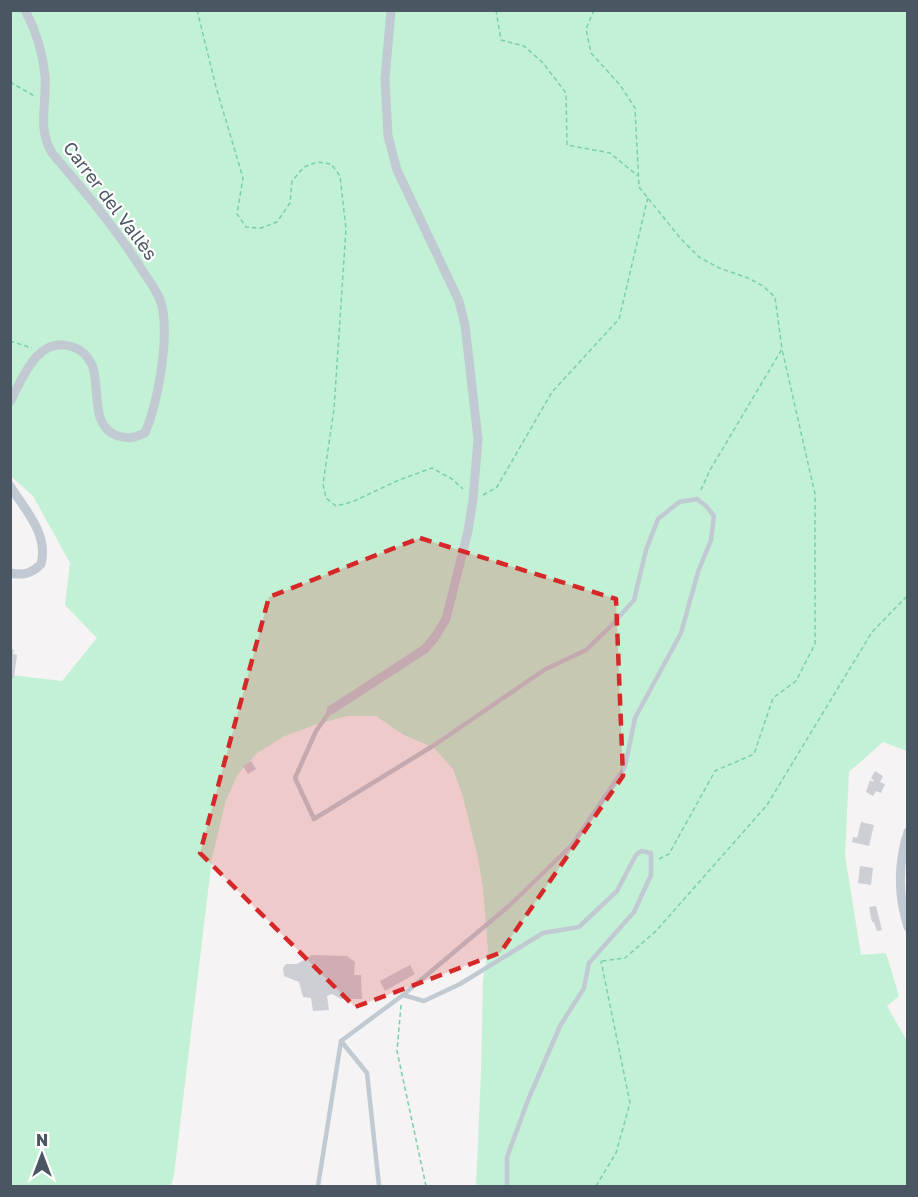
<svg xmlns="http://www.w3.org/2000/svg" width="918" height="1197" viewBox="0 0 918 1197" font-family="'Golos Text',sans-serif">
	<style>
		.green { fill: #c3f1d5 }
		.building { fill: #cdcfd5 }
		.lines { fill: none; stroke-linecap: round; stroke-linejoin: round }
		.path { stroke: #7ad0a6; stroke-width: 1.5; stroke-dasharray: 4.5 3; stroke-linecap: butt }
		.lane { stroke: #c1cad2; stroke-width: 4.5 }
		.street { stroke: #c1cad2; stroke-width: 9 }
		.marked { fill: #d62828; fill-opacity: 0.2; stroke: #d62828; stroke-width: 4.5; stroke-dasharray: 12 8; stroke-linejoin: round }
		.labels { text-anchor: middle; stroke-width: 4.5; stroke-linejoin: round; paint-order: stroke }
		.street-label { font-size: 18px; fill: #4a5661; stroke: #fff }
	</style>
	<rect width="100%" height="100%" fill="#f5f3f3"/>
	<path class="green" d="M11,11H907V751L883,742L849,772L845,855L861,955L886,953L899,996L887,1006L907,1041V1186H476L481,1072L483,980L488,950L483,889L478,858L463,797L453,769L434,748L404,735L376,716H348L317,724L285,736L257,753L238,774L226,800L212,858L174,1175L171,1186H11V675L62,681L97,638L65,605L70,563L33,496L11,476Z"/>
	<g class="building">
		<path d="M14,649L13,654L17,655L14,678H10V650Z"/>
		<path d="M251,761L256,769L248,774L243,766Z"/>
		<path d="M875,771L883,776L880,782L885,784L881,793L876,791L873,796L866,792L870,780L873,782L874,780L871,778Z"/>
		<path d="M861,822L874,825L869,846L852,842L853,837L857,838Z"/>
		<path d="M860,866L873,868L871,885L858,883Z"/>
		<path d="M876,906L882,930L877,931L874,922H872L869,907Z"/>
		<path d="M312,955L347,956L355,962L354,975H361L362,999H341L332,994L327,996L329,1010L313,1011L311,998L303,997L299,982L284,976L283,968L286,964H297Z"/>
		<path d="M410,965L415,974L385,991L380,981Z"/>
	</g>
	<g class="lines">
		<g class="path">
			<path d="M197,10L216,87L243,178L237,214L246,227L261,228L277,222L290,203L292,181L304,167L317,162L331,164L340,176L346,229L334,409L323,484L326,498L336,506L352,502L399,480L432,468L452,479L463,489"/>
			<path d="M496,10L501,40L524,46L543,63L566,93L567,145L610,153L638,176"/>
			<path d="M594,10L586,29L591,53L620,85L635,108L639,187L681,239L699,257L719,268L748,278L763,286L775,297L782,349L710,470L700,492"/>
			<path d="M10,82L36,97"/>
			<path d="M10,341L32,348"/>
			<path d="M483,495L497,487L552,392L619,319L648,197"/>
			<path d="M659,859L669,854L715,771L754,754L773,698L796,681L815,644V494L782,349"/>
			<path d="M602,961L625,958L656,931L767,805L872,632L908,595"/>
			<path d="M401,1005L397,1051L426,1186"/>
			<path d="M596,1186L616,1153L630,1103L601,961"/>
		</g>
		<g class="lane">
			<path d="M403,995L424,1001L460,984L543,933L579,927L617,891L636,855L641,851L651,853V875L634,912L589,963L584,988L560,1026L528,1100L507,1157V1186"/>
			<path d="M341,1041L367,1073L379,1186"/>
			<path d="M318,1186L341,1041L403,995L510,905L572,845L625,767L635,718L681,633L698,572L711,540L714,516L706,506L697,499L679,502L658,519L646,550L634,600L611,626L586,650L544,670L436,744L314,819L295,778L316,731L331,710"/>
		</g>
		<g class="street">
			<path d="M10,402C22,379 38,334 73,347C82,350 88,356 92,365C101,386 89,427 118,436C129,439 134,438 145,433C158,403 168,344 163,311C161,296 150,282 142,270C116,228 84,191 52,153C37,128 47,104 45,76C43,53 36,31 25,10"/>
			<path d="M10,486C25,510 49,534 41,564C32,573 24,576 10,573"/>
			<path d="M331,710L425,649L435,637L446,619L468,531L473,500L478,439L465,325L459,301L397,170L388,136L385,79L391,10"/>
			<path d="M908,832C898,863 898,896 908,927"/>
		</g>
	</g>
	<path class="marked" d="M420,538L616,599L623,776L500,953L355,1007L200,853L269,597Z"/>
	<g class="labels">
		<g class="street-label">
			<text transform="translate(110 201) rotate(53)" y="6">Carrer del Vallès</text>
		</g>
	</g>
	<rect width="918" height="1197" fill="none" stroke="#4a5661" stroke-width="24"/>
	<g transform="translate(42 1155)" stroke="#ffffff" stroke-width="4.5" paint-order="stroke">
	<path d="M0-4.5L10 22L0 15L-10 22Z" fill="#4a5661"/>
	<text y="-9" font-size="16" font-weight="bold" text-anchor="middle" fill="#4a5661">N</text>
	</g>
</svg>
